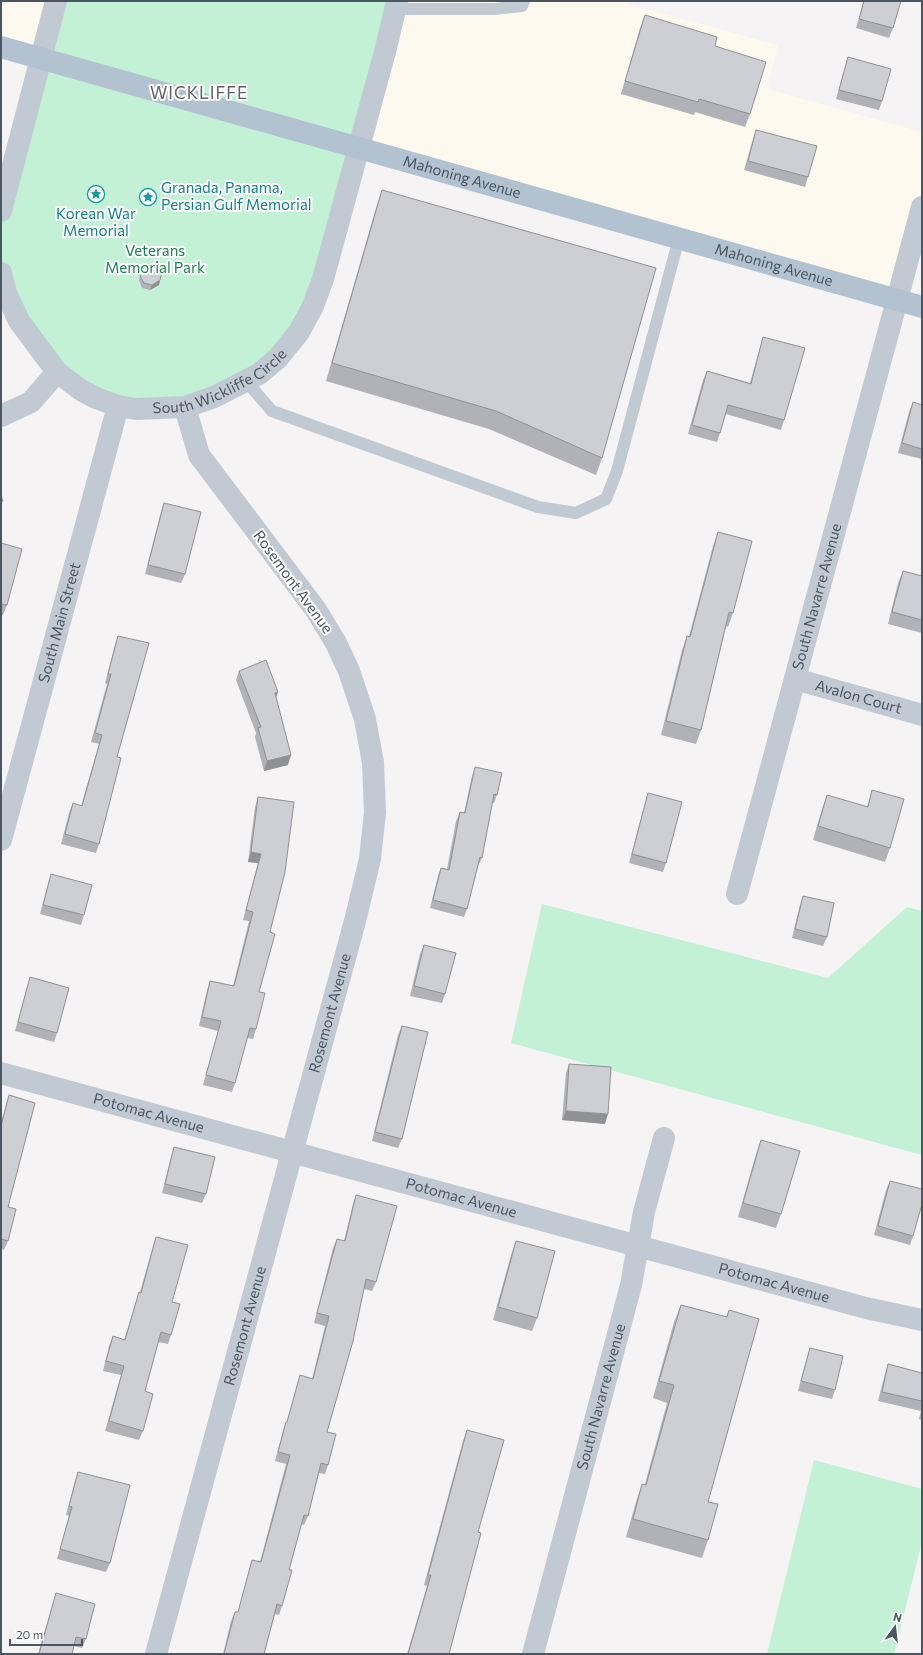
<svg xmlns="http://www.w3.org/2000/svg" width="923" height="1655" viewBox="0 0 923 1655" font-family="Commissioner,sans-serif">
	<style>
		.commercial { fill: #fdf9ef }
		.green { fill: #c3f1d5 }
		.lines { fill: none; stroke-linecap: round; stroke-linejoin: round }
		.lane { stroke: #c1cad2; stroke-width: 12 }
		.street { stroke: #c1cad2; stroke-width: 22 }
		.primary { stroke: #b3c2d1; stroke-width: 22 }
		.wall { fill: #b0b2b7 }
		.shaded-wall { fill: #909195 }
		.building { fill: #cdcfd5; stroke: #909195 }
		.labels { text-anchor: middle; stroke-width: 4; stroke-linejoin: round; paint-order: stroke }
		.street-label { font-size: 15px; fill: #4a5661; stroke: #fff }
		.culture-label { font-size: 15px; fill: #0d838f; stroke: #fff; text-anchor: start }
		.park-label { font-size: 15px; fill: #17864f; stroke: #fff }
		.quarter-label { font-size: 17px; letter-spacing: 1px; fill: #5f6368; stroke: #fff }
	</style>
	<rect width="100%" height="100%" fill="#f5f3f3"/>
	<g class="commercial">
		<path d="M1,1H56L41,59L1,47Z"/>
		<path d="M397,1H628V4L778,45L767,89L922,132V207L897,300L358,147Z"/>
	</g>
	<g class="green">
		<path d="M56,1H397L323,279L278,358L185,407L81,390L2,281L1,273V211Z"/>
		<path d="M542,904L828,978L907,907L922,911V1155L511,1043Z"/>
		<path d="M814,1460L922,1489V1542L894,1654H767Z"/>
	</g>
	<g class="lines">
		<g class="lane">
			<path d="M395,9H495L522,6L524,1"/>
			<path d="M246,381L272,411L538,507L576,513L606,499L617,471L679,238"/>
		</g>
		<g class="street">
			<path d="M1,211L56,1"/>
			<path id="s1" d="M1,273L6,293L19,321L57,372L81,390L96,398L118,406L136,409L185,407L214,397L259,374L278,358L299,332L313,306L323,279L386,48L397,1"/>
			<path d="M1,416L31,402L57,372"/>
			<path id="s2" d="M795,679L922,715"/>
			<path id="s3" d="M1,840L118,406"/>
			<path id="s4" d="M737,894L922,207"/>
			<path id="s5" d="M1,1073L866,1308L922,1320"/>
			<path id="s6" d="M156,1654L355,921L370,859L375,812L373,763L365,719L349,671L336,643L316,610L199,455L185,407"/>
			<path id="s7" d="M533,1654L631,1285L644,1212L664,1138"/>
		</g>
		<path class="primary" id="s8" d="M1,47L922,307"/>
	</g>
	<g class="wall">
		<path d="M864,1H901L893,28L889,38L856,28Z"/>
		<path d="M645,15L715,46L750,114L745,127L695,112L694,115L621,94L640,28Z"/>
		<path d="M848,57L882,101L879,110L836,99L845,67Z"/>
		<path d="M756,130L808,177L805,187L744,170L753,139Z"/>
		<path d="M382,190L602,458L596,475L489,429L326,381L376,208Z"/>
		<path d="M142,268L160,280L159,285L150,290L142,288L139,280Z"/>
		<path d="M763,337L784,420L781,430L726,414L720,433L717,442L688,434L703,380L707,371L750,383L760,347Z"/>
		<path d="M913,402L922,405V459L898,453L909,412Z"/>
		<path d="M164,503L185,574L181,583L145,574L161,512Z"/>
		<path d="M718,532L733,613L728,627L726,626L701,730L696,744L661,735L682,650L687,636H689L713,546Z"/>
		<path d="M1,543L7,605L3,615L1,614Z"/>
		<path d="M903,571L922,576V633L888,624L898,583Z"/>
		<path d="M118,636L117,757L99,844L96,853L61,844L69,813L73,803L81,806L99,744L91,742L107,684L105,683L115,645Z"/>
		<path d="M239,671L276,698L288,765L264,771L255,737L256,733L236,680Z"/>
		<path d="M475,767L497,795L494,803H492L482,858L478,866L467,909L464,917L430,908L438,876L441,868L447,869L456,821L460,812L464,813L472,776Z"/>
		<path d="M872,790L890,848L885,862L813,840L822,809L827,795L867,807Z"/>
		<path d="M648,793L666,863L663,872L629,863L645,803Z"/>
		<path d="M258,797L270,932L259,992L256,1029L253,1039L247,1038L235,1083L232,1092L203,1085L218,1031L199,1026L207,990L210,981L233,986L249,921L243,920L258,863L248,862L255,807Z"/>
		<path d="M51,874L84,915L81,925L40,914L48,884Z"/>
		<path d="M803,896L827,937L823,946L792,938L800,905Z"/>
		<path d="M424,945L445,994L442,1003L410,996L420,954Z"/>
		<path d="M30,977L57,1033L54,1042L15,1031L27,987Z"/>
		<path d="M402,1026V1139L398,1148L372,1141L398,1035Z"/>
		<path d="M569,1064L605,1124L562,1120L566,1073Z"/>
		<path d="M9,1095L8,1241L4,1250L1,1249V1123L6,1105Z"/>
		<path d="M761,1140L781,1214L776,1228L738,1217L756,1154Z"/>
		<path d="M174,1147L206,1194L202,1203L162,1193L171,1157Z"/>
		<path d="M890,1181L913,1236L910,1245L874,1235L886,1190Z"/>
		<path d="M356,1195L376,1282L372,1291L364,1289L327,1432L328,1465L325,1474L319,1473L308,1516L304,1525L301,1524L289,1570L282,1606L279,1615L275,1614L264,1654H223L231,1621L235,1612H238L249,1570L252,1560L260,1562L286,1464L275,1461L283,1431L286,1422H287L297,1385L300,1375L312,1379L325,1326L314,1323L333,1248L337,1239L344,1241L353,1204Z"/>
		<path d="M156,1237L172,1302L171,1335L168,1344L158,1342L145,1391L143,1431L139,1440L105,1431L121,1375L103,1371L109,1346L113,1336L124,1340L136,1302L139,1292H140L153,1246Z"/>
		<path d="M516,1241L537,1318L532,1331L493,1320L511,1255Z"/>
		<path d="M681,1305L726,1317L729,1310L708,1502V1540L702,1558L626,1537L636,1502L642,1484H645L667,1403L653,1398L674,1322Z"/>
		<path d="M810,1348L835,1390L832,1399L798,1391L807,1357Z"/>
		<path d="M888,1364L922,1373V1420L919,1419L921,1411L878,1401L885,1374Z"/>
		<path d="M467,1430L478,1532L449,1654H407L427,1586L424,1585L463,1441Z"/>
		<path d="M78,1472L110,1563L106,1572L57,1559L69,1516L66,1515L75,1481Z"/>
		<path d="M56,1593L86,1639L82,1648L74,1646L72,1654H38L53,1603Z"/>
	</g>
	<g class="shaded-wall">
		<path d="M160,280L159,285L150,290L152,285Z"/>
		<path d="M278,692L275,701V693Z"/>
		<path d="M291,755L288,765L264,771L267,761Z"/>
		<path d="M251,852L261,854L258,863L248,862Z"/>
		<path d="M566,1111L608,1114L605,1124L562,1120Z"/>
	</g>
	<g class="building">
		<path d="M864,1H901L893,28L859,19Z"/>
		<path d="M645,15L717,37L715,46L766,62L750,114L699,99L698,102L625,81Z"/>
		<path d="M848,57L891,69L882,101L839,90Z"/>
		<path d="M756,130L817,146L808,177L748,161Z"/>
		<path d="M382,190L656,268L602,458L496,411L332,363Z"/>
		<path d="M149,264L157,265L162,272L160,280L152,285L144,283L140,276L142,268Z"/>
		<path d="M763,337L805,348L784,420L728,405L720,433L692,425L707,371L751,384Z"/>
		<path d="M913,402L922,405V449L902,443Z"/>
		<path d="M1,496L3,501L1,502Z"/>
		<path d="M164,503L201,512L185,574L148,565Z"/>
		<path d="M718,532L752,541L733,613L729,612L701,730L666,721L687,636L690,637Z"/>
		<path d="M1,543L22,549L7,605L1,604Z"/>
		<path d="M903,571L922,576V620L892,612Z"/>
		<path d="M118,636L149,643L117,757L121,758L99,844L65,834L73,803L82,806L102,735L95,733L111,674H108Z"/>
		<path d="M266,660L278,692L275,693L291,755L267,761L258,728L261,727L239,671Z"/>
		<path d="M475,767L502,773L497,795L494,794L482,858L480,857L467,909L433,900L441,868L449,870L460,812L465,813Z"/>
		<path d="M872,790L904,799L890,848L818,826L827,795L868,807Z"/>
		<path d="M648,793L682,802L666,863L632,854Z"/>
		<path d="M258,797L294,802L285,872L270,932L275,934L259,992L265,993L256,1029L250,1028L235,1083L206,1075L221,1021L202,1017L210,981L234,986L253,912L246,910L261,854L251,852Z"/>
		<path d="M51,874L92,885L84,915L43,905Z"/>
		<path d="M803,896L834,903L827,937L795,929Z"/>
		<path d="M424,945L456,953L445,994L414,986Z"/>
		<path d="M30,977L69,988L57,1033L18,1022Z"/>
		<path d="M402,1026L428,1032L402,1139L375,1132Z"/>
		<path d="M569,1064L611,1067L608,1114L566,1111Z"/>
		<path d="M9,1095L35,1103L8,1207L16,1209L8,1241L1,1239V1126Z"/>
		<path d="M761,1140L800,1151L781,1214L743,1203Z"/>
		<path d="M174,1147L215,1157L206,1194L165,1184Z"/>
		<path d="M890,1181L922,1189V1204L913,1236L878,1226Z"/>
		<path d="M356,1195L397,1206L376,1282L366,1279L353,1341L327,1432L336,1434L328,1465L321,1463L308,1516L304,1515L289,1570H292L282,1606L277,1604L264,1654H224L235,1612H238L252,1560L261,1562L290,1455L278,1452L286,1422H287L300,1375L313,1379L329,1316L317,1313L337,1239L345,1241Z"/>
		<path d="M156,1237L188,1245L172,1302L180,1304L171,1335L161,1332L145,1391L153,1394L143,1431L109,1421L124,1366L106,1361L113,1336L125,1340L139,1292L141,1293Z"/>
		<path d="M516,1241L555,1251L537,1318L498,1307Z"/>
		<path d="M681,1305L727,1317L729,1310L759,1319L708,1502L718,1504L708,1540L633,1519L642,1484L646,1485L674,1385L659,1381Z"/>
		<path d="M810,1348L843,1356L835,1390L801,1381Z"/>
		<path d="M888,1364L922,1373V1401L882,1392Z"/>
		<path d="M467,1430L504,1440L478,1532L481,1533L449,1654H408L431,1575H428Z"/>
		<path d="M78,1472L130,1485L110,1563L60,1549L72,1507L69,1506Z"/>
		<path d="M56,1593L95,1604L86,1639L76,1637L72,1654H39Z"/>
	</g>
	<defs>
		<g id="sight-ring" transform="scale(0.9)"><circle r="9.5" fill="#fff" stroke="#0f9aa8" stroke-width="1.5"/><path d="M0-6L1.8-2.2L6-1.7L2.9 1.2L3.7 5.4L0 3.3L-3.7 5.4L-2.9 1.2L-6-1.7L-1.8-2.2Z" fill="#0f9aa8"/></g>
	</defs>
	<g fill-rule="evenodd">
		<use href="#sight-ring" x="96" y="194"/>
		<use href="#sight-ring" x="148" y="197"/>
	</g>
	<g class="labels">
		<g class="street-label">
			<text dy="5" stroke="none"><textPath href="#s8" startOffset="479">Mahoning Avenue</textPath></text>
			<text dy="5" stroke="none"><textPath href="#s8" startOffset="803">Mahoning Avenue</textPath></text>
			<text dy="5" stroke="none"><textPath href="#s1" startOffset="294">South Wickliffe Circle</textPath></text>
			<text transform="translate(293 582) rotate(54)" y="5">Rosemont Avenue</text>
			<text dy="5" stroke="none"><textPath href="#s4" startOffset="308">South Navarre Avenue</textPath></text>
			<text dy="5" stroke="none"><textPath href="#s3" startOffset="225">South Main Street</textPath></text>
			<text dy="5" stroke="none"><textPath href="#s2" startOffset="66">Avalon Court</textPath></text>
			<text dy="5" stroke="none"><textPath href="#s6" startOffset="664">Rosemont Avenue</textPath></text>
			<text dy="5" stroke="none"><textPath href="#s5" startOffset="153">Potomac Avenue</textPath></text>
			<text dy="5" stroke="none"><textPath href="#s5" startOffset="477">Potomac Avenue</textPath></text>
			<text dy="5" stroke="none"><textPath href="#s5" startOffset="801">Potomac Avenue</textPath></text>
			<text dy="5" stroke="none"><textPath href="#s6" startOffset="340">Rosemont Avenue</textPath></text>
			<text dy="5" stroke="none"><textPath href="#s7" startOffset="266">South Navarre Avenue</textPath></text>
		</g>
		<g class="culture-label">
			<text x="161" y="193">Granada, Panama,<tspan x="161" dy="17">Persian Gulf Memorial</tspan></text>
			<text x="96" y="219" text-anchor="middle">Korean War<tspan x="96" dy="17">Memorial</tspan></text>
		</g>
		<g class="park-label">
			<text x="155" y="256">Veterans<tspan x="155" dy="17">Memorial Park</tspan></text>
		</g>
		<g class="quarter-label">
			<text x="199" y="99">WICKLIFFE</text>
		</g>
	</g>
	<rect width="923" height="1655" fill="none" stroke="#4a5661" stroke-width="4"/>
	<g transform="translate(895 1627) rotate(15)" stroke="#ffffff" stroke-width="3" paint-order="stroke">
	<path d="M0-3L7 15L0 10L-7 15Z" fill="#4a5661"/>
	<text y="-6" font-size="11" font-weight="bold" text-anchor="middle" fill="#4a5661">N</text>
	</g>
	<path d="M10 1639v6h72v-6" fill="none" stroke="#4a5661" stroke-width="2"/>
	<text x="16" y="1639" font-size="12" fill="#4a5661" stroke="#ffffff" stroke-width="3" paint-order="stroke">20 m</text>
</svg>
